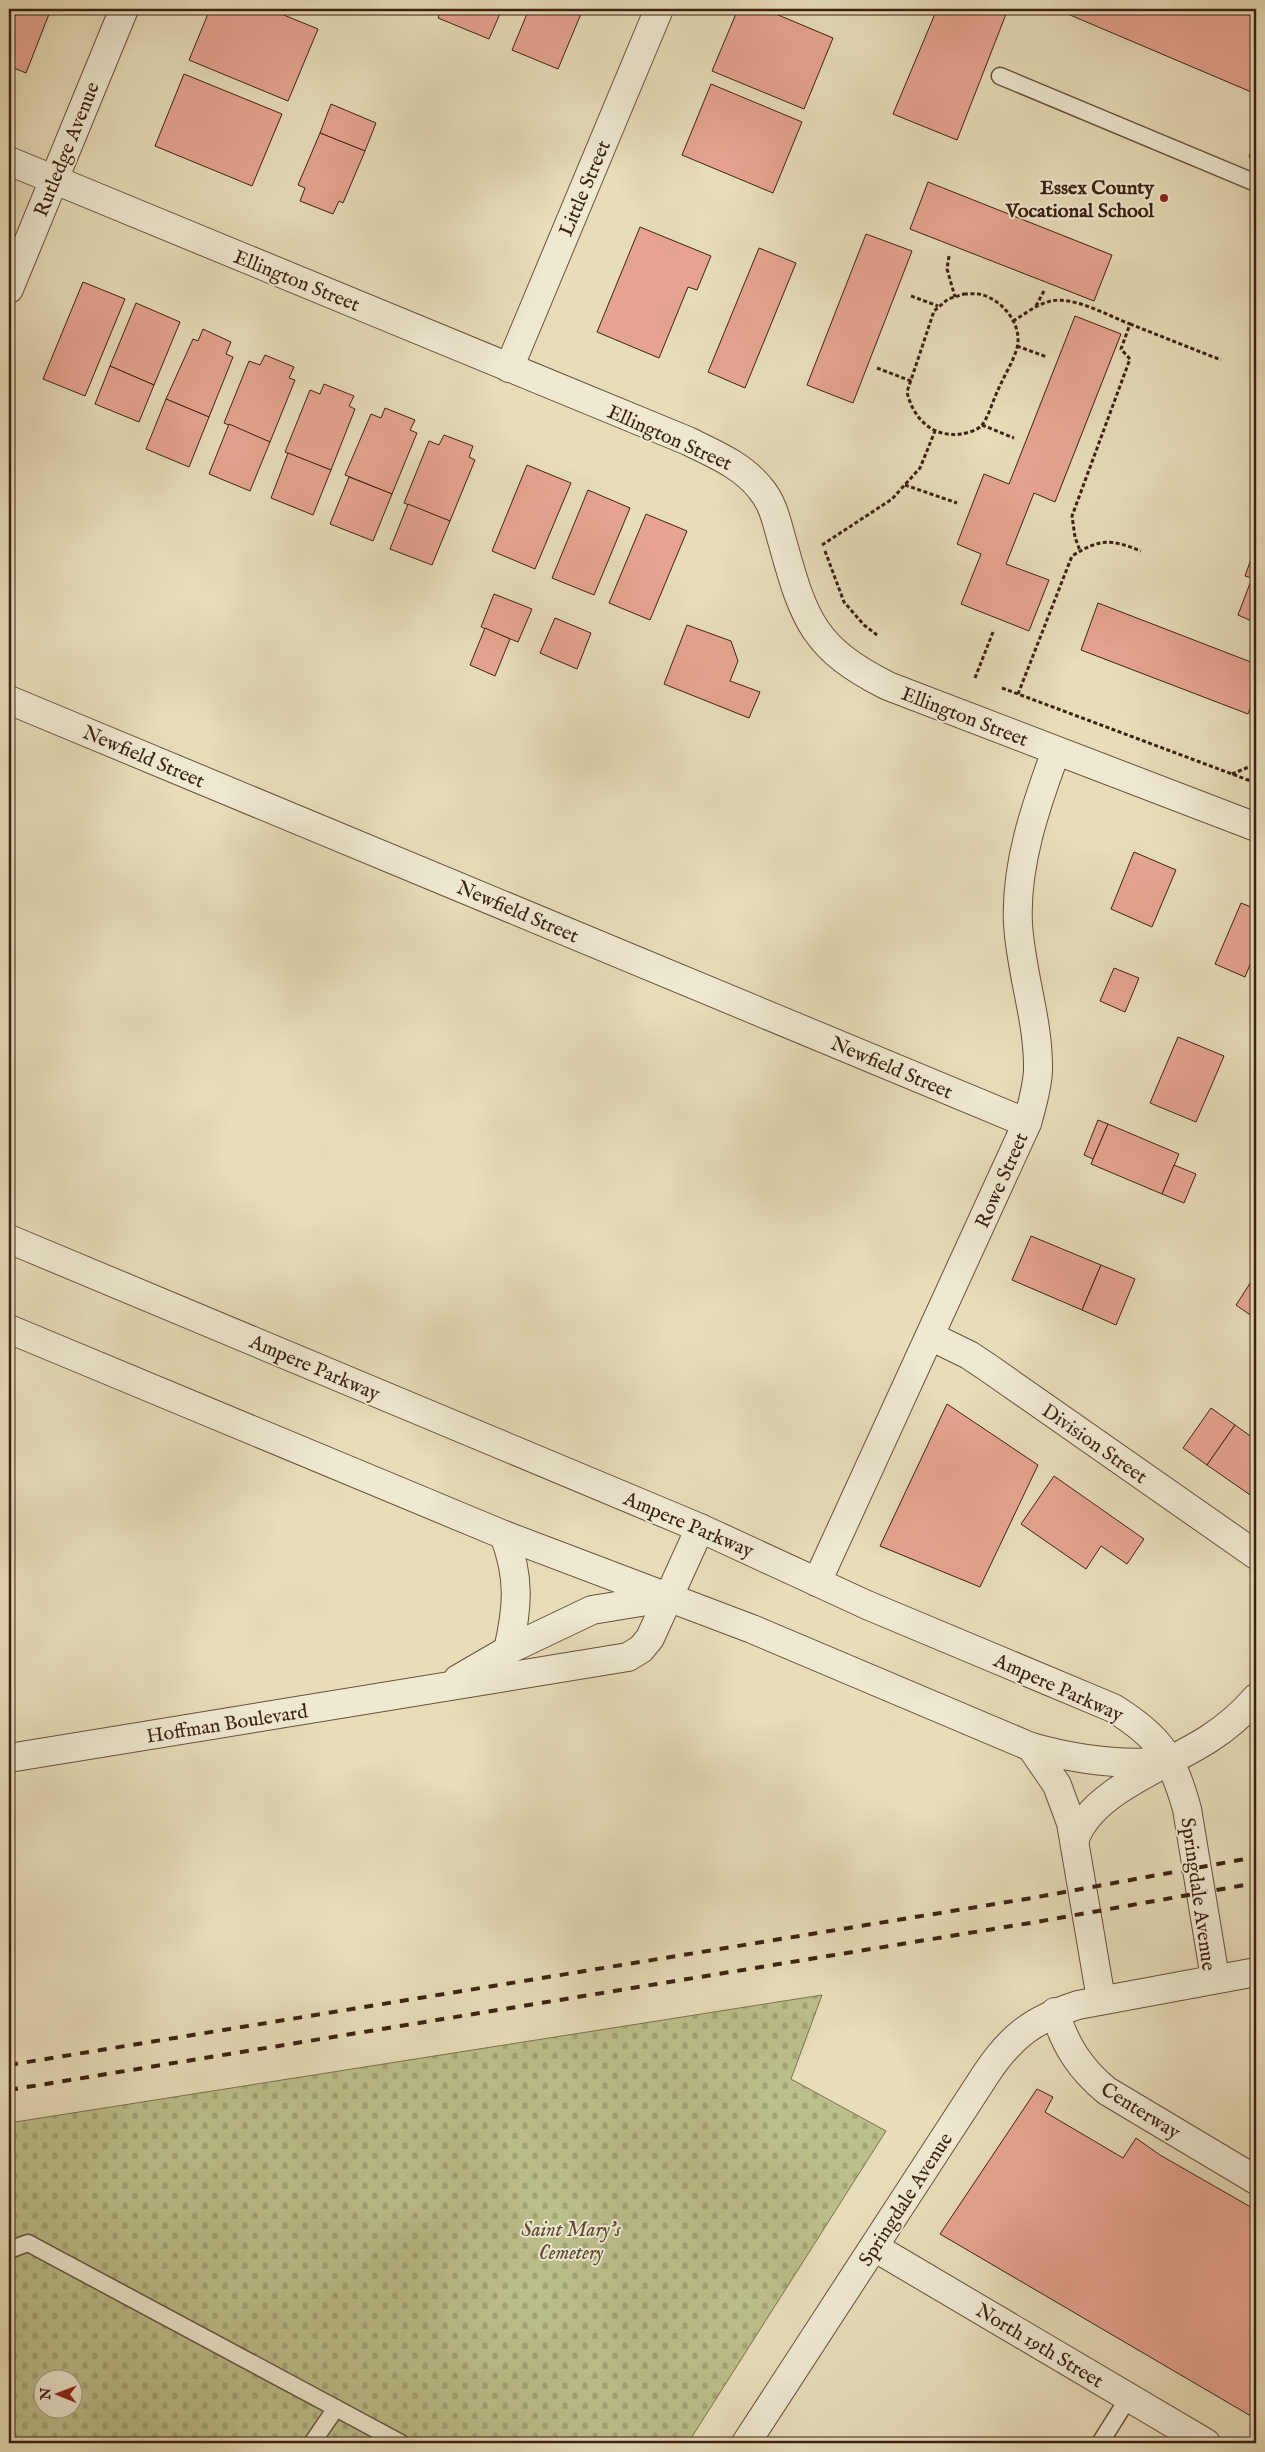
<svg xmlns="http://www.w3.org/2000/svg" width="1265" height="2452" viewBox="0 0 1265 2452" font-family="'IM FELL English',serif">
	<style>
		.cemetery { fill: url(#cemetery-stones); stroke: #7c704f; fill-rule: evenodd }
		.building { fill: #e6a490; stroke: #3d2113 }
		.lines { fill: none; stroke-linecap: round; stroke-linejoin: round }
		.service-casing { stroke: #68503c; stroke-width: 19 }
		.minor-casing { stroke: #68503c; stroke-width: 30 }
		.tertiary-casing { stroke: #68503c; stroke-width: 30 }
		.path { stroke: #3d2113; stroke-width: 3; stroke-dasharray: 4 2.5; stroke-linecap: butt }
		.service { stroke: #efe9d2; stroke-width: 16 }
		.minor { stroke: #efe9d2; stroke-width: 28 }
		.tertiary { stroke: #efe9d2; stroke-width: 28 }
		.rail { stroke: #3d2113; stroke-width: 4; stroke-dasharray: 9 9; stroke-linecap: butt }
		.poi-dot { fill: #8f2418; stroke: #efe9d2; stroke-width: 2 }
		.labels { text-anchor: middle; stroke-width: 4; stroke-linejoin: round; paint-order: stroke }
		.street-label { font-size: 20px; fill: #3d2113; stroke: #efe9d2 }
		.poi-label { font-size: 20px; font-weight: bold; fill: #3d2113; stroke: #efe9d2; text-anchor: end }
		.park-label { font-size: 20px; font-style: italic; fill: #5d4831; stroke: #efe9d2 }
	</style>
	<defs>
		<pattern id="cemetery-stones" width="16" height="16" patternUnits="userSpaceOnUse" patternTransform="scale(1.25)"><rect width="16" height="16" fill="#bcbf8b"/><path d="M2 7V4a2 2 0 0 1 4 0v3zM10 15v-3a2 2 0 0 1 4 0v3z" fill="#a2a477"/></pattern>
	</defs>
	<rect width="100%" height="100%" fill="#e7ddb9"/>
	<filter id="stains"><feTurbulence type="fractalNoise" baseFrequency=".004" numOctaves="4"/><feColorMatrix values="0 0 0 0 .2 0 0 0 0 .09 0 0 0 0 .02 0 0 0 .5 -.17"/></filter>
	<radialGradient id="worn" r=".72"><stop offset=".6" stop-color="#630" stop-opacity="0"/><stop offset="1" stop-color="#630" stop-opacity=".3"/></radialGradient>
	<path class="cemetery" d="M822,1995L791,2079L886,2131L688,2443H9V2123ZM42,2380H72V2410H42Z"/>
	<g class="building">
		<path d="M9,9H51L26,73L9,66Z"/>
		<path d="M210,9H269L318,29L288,101L189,60Z"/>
		<path d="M442,9H502L489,39L438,18Z"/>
		<path d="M529,9H583L558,69L512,50Z"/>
		<path d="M738,9H764L833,38L804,109L712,71Z"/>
		<path d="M937,9H1008L957,140L893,114Z"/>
		<path d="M1056,9H1256V94Z"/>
		<path d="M184,74L282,114L252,186L155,146Z"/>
		<path d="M711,84L802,122L773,193L682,155Z"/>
		<path d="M331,104L376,123L365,151L320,133Z"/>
		<path d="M320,133L365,151L343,203L339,201L333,214L300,201L305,188L298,185Z"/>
		<path d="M1256,140V160L1249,157Z"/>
		<path d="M928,182L1112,255L1094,301L910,229Z"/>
		<path d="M640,227L711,256L697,290L688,287L659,358L597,332Z"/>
		<path d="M866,234L912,251L853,403L807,385Z"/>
		<path d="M759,248L796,263L745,388L708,372Z"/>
		<path d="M83,282L125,299L85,396L43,379Z"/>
		<path d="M136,303L180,322L154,385L110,366Z"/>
		<path d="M1075,316L1121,334L1055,502L1034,493L1006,564L1049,580L1029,631L961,604L981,554L957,544L984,474L1009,484Z"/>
		<path d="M203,329L231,342L226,354L233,357L209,417L166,399L193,339L198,341Z"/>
		<path d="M265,355L294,367L289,378L295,380L270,442L224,423L249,361L260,365Z"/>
		<path d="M110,366L154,385L139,422L95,404Z"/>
		<path d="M324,384L354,396L349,406L355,409L331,470L285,452L310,390L320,394Z"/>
		<path d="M166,399L209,417L189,467L146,449Z"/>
		<path d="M385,408L415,420L410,430L417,433L392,494L345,475L371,414L381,418Z"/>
		<path d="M229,424L270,442L250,491L209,474Z"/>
		<path d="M444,435L473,446L469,457L475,460L450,521L404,503L429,441L439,445Z"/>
		<path d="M288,453L331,470L313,515L271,498Z"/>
		<path d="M527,465L571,483L535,569L492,551Z"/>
		<path d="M349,477L392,494L373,541L330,524Z"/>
		<path d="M588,490L630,508L594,595L552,578Z"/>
		<path d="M408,504L450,521L432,565L390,549Z"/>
		<path d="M646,514L687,531L650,620L609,603Z"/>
		<path d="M1256,545V623L1238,615L1252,578L1245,576Z"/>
		<path d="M494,594L532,609L518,642L481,627Z"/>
		<path d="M1098,603L1256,664V693L1248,714L1081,650Z"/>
		<path d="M555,618L591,633L577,669L540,653Z"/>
		<path d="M687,625L731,641L738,661L730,681L760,692L749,718L664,684Z"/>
		<path d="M485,628L510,639L495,676L470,665Z"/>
		<path d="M1134,852L1176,870L1152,927L1111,909Z"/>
		<path d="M1241,903L1256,909V950L1245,977L1215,964Z"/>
		<path d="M1114,968L1139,978L1125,1012L1100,1001Z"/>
		<path d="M1178,1037L1224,1056L1196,1122L1150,1103Z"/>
		<path d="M1098,1120L1108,1124L1093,1159L1084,1155Z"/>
		<path d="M1108,1124L1179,1154L1162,1194L1091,1164Z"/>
		<path d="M1174,1165L1196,1174L1184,1203L1162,1194Z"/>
		<path d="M1031,1236L1101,1265L1082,1310L1012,1280Z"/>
		<path d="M1101,1265L1135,1279L1116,1325L1082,1310Z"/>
		<path d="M1256,1274V1319L1236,1305Z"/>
		<path d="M947,1404L1038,1465L980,1587L880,1546Z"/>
		<path d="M1211,1408L1235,1425L1207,1465L1183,1448Z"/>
		<path d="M1235,1425L1256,1440V1499L1207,1465Z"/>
		<path d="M1054,1476L1144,1539L1127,1564L1101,1546L1086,1569L1021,1524Z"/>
		<path d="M1037,2089L1053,2097L1045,2112L1123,2158L1136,2138L1160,2155L1256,2210V2419L940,2234Z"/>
	</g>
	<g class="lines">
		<g class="service-casing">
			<g id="service">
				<path d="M1000,76L1256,183"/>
				<path d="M9,2250L28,2243L401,2443"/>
				<path d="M312,2443L336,2408"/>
				<path d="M1100,2443L1129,2397"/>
			</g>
		</g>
		<g class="minor-casing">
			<g id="minor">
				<path d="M9,161L688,441C714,454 742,465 760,488C774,504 777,524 783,544C804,620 814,649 888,686L1256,827"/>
				<path d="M9,289L124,9"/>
				<path d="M509,368L659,9"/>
				<path d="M9,700L1027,1123"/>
				<path d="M930,1336L969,1355L987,1367L1256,1555"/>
				<path d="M504,1535C520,1577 518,1607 508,1650"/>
				<path d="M817,1582L1027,1123C1032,1106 1037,1088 1038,1071C1039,1021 1021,974 1018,924C1015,865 1036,805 1056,751"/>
				<path d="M1055,2012C1065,2045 1080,2069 1107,2091L1256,2180"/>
				<path d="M874,2247L1206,2443"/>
			</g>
		</g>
		<g class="tertiary-casing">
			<g id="tertiary">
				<path d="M9,1239L700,1528L867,1605L1113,1708C1160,1737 1172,1756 1187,1809L1215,1978"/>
				<path d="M9,1329L504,1535L752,1629L1031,1747C1077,1760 1123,1766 1170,1761"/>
				<path d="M458,1679L508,1650L592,1610L665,1598"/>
				<path d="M1031,1747L1057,1785L1071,1823L1101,1999"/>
				<path d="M9,1758L628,1657L641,1649L650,1638L700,1528"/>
				<path d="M1075,1839C1092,1790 1170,1765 1210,1738C1227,1727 1243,1713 1256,1698"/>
				<path d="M746,2443L986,2074C1011,2036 1034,2019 1078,2005L1256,1972"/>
			</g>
		</g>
		<g class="path">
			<path d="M949,256L947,269L955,297"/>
			<path d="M964,294C970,294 977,293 983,295C1003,301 1023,325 1017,348C1013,362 1004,376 998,390C993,400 989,416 982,425C978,430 968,433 961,434C932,438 913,418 907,392L934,311L948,299Z"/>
			<path d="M911,296L938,306"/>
			<path d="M1036,306L1045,289"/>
			<path d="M1013,321C1025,314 1037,304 1051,301C1074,296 1109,316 1130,324L1121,349L1130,359L1072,516L1075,537L1080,551"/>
			<path d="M1130,324L1221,360"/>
			<path d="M1017,346L1047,357"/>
			<path d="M877,368L911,381"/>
			<path d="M982,425L1014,438"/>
			<path d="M905,485L957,503"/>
			<path d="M822,545L892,499L920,468L935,431"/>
			<path d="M825,551L844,602L864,625L877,635"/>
			<path d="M975,678L993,632"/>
			<path d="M1002,688L1256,783"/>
			<path d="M1018,694L1072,556C1101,538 1110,539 1141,551"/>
			<path d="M1232,774L1256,764"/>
		</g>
		<use href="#service" class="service"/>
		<use href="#minor" class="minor"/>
		<use href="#tertiary" class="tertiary"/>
		<g class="rail">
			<path d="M9,2065L1032,1898L1256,1857"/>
			<path d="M9,2090L1036,1922L1256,1883"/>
		</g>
	</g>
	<circle class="poi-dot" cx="1164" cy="198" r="5"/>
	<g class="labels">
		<g class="street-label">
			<text transform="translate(66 149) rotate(-68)" y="7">Rutledge Avenue</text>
			<text transform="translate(584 188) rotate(-67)" y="7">Little Street</text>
			<text transform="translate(297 280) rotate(22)" y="7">Ellington Street</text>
			<text transform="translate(670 437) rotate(24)" y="7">Ellington Street</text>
			<text transform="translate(965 716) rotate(21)" y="7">Ellington Street</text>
			<text transform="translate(144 756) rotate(23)" y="7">Newfield Street</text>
			<text transform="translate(518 911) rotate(23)" y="7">Newfield Street</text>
			<text transform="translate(892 1067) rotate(23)" y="7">Newfield Street</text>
			<text transform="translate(1001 1180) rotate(-66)" y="7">Rowe Street</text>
			<text transform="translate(315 1367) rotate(23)" y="7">Ampere Parkway</text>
			<text transform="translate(1095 1443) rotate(35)" y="7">Division Street</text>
			<text transform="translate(689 1524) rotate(23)" y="7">Ampere Parkway</text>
			<text transform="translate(1059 1687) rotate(24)" y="7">Ampere Parkway</text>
			<text transform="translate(227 1723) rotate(-9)" y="7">Hoffman Boulevard</text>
			<text transform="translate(1199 1894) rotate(82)" y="7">Springdale Avenue</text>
			<text transform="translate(1141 2110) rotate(32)" y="7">Centerway</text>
			<text transform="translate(905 2199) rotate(-57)" y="7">Springdale Avenue</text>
			<text transform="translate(1040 2345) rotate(31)" y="7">North 19th Street</text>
		</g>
		<g class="poi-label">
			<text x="1154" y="194">Essex County<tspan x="1154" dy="23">Vocational School</tspan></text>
		</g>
		<g class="park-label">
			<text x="571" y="2236">Saint Mary's<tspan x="571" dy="23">Cemetery</tspan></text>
		</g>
	</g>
	<rect width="1265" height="2452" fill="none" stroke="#e7ddb9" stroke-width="30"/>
	<rect x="10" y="10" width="1245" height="2432" fill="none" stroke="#3d2113" stroke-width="2.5"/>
	<rect x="15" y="15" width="1235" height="2422" fill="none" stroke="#3d2113"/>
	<g transform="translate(58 2394) rotate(271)"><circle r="24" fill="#efe9d2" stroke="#a89986"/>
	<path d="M0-4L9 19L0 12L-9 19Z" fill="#8f2418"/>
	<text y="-8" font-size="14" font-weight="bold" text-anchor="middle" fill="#3d2113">N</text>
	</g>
	<rect width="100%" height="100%" filter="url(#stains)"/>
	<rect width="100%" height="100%" fill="url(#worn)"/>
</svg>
